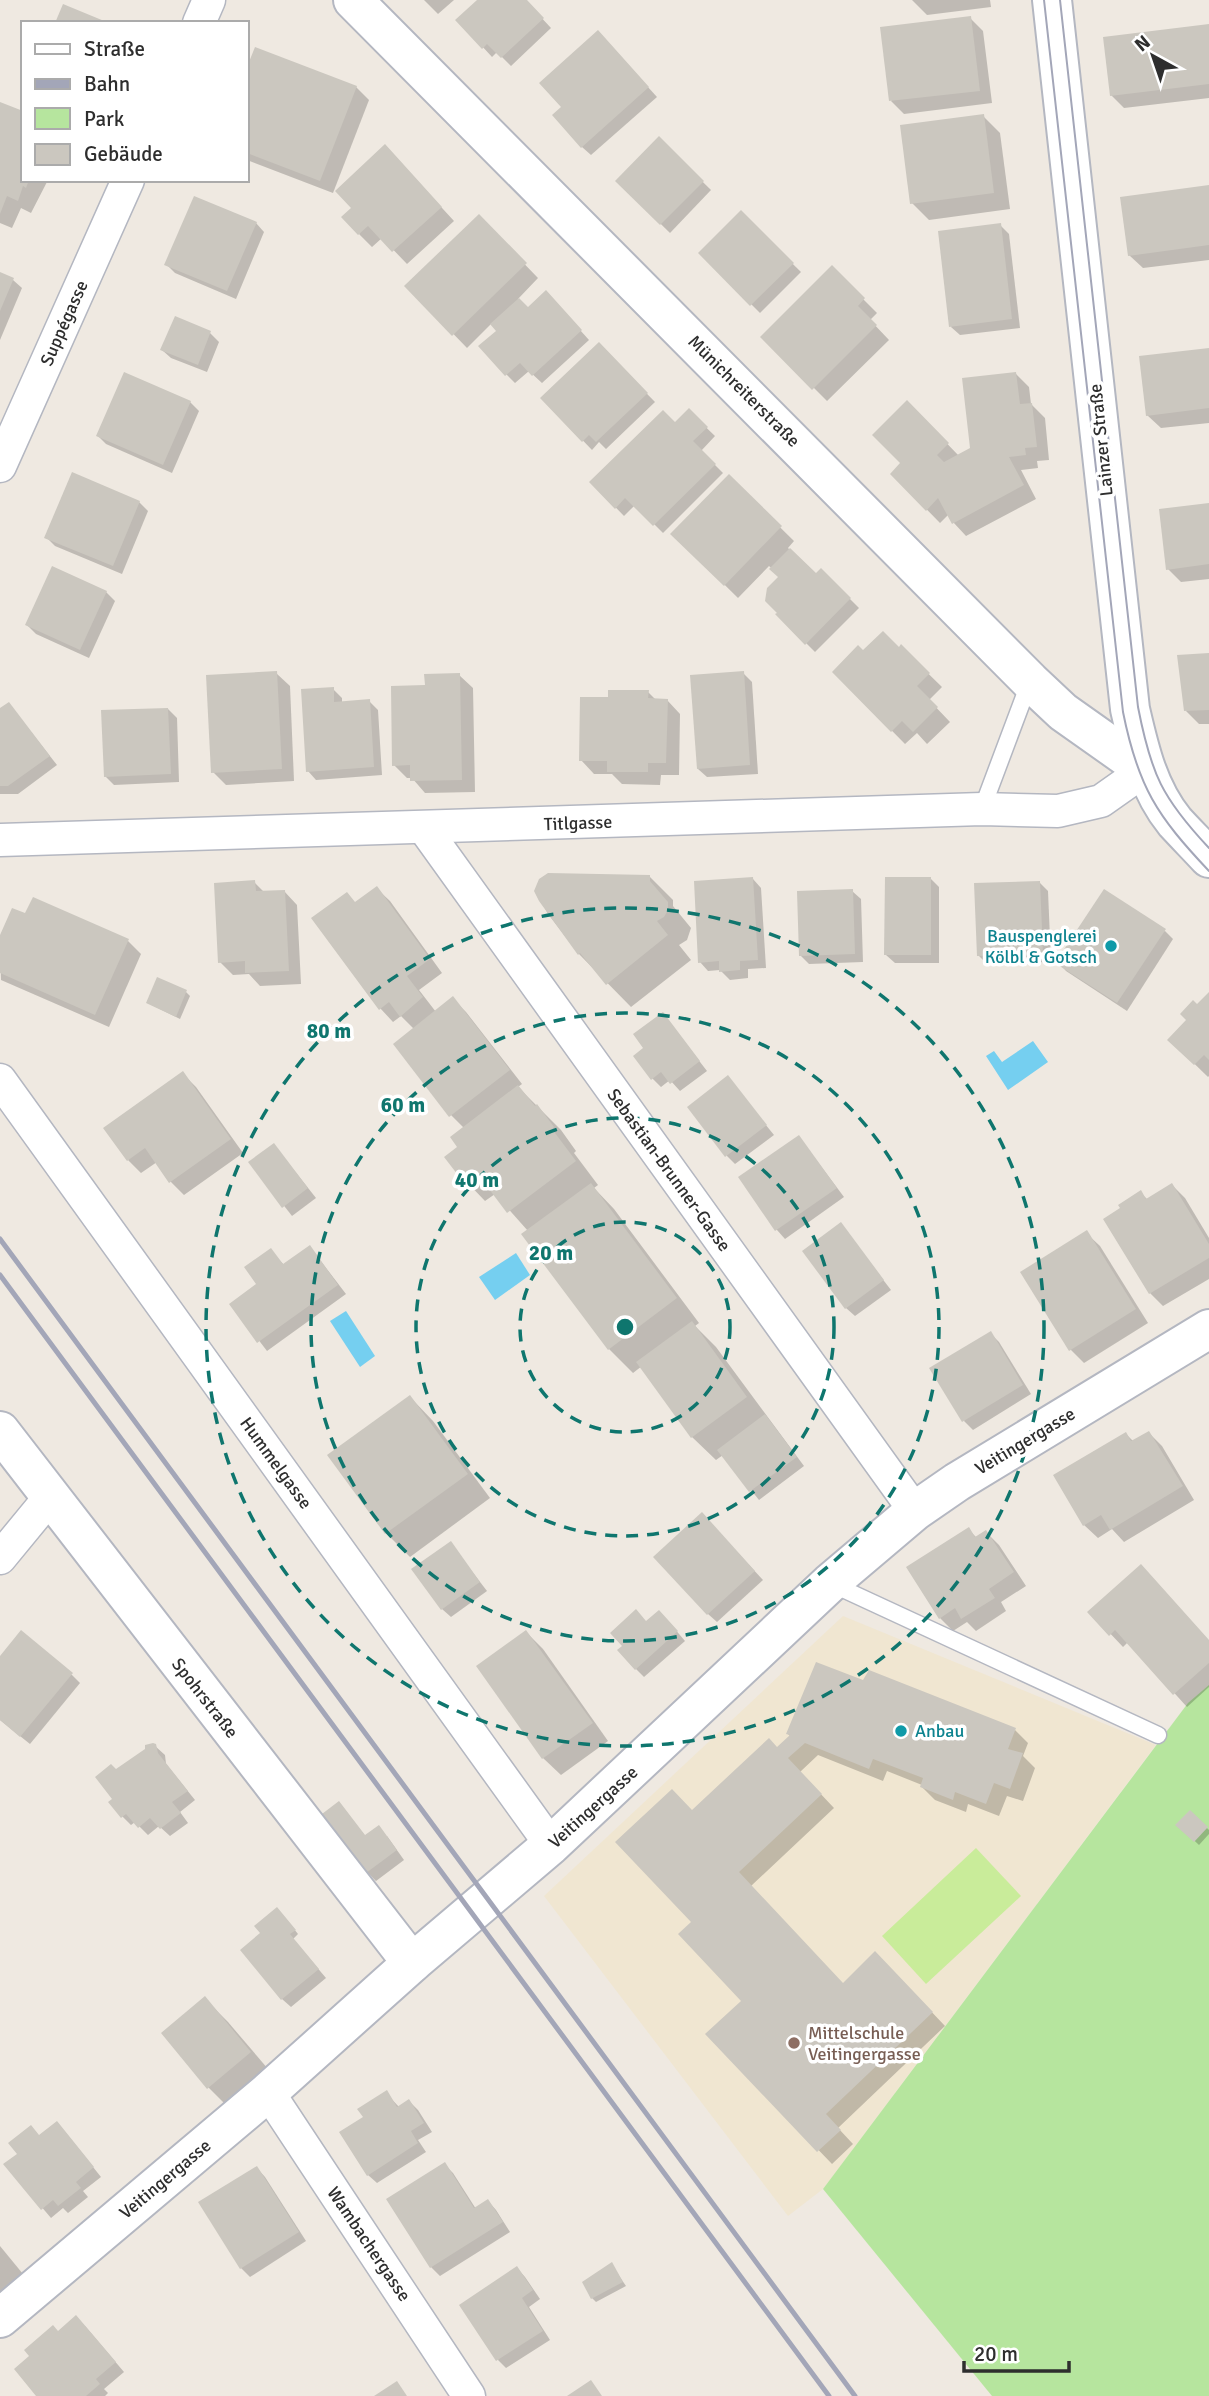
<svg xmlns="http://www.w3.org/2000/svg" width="1209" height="2396" viewBox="0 0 1209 2396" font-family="Signika,sans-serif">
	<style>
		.education { fill: #f0e6d1 }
		.green { fill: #b6e59e }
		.pitch { fill: #c9ec9a }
		.water { fill: #75cff0 }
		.shadow { fill: #0003 }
		.building { fill: #cbc7bf }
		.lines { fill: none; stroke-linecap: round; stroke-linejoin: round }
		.service-casing { stroke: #b4b7c1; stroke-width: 19 }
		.minor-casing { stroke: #b4b7c1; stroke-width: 35 }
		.tertiary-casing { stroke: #b4b7c1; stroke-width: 42 }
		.secondary-casing { stroke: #b4b7c1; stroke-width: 42 }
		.service { stroke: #fff; stroke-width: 16 }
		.minor { stroke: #fff; stroke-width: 32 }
		.tertiary { stroke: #fff; stroke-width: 38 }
		.secondary { stroke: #fff; stroke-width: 38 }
		.tram { stroke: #a3a6b8; stroke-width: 2 }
		.rail { stroke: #a3a6b8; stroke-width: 5 }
		.ring { fill: none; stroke: #0f766e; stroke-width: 3.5; stroke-dasharray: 12 9 }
		.culture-dot { fill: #0f9aa8; stroke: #fff; stroke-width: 2.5 }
		.education-dot { fill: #8d6e63; stroke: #fff; stroke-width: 2.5 }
		.labels { text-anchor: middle; stroke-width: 7; stroke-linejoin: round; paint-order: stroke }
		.street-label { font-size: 18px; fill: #2e2e2e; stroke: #fff }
		.culture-label { font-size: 18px; fill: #0d838f; stroke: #fff; text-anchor: end }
		.education-label { font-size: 18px; fill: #785e54; stroke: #fff; text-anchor: start }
		.centre { fill: #0f766e; stroke: #fff; stroke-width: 3.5 }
		.ring-label { font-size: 21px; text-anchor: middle; font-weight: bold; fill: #0f766e; stroke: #fff; stroke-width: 7; stroke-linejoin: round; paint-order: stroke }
	</style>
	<rect width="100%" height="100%" fill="#efe9e1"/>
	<path class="education" d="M843,1616L1156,1745L823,2189L788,2216L544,1896Z"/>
	<path class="green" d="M1209,1685V2396H992L823,2189L1188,1703Z"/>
	<path class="pitch" d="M976,1848L1021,1896L926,1984L882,1936Z"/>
	<g class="water">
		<path d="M1033,1041L1048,1062L1008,1090L986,1056L994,1051L1002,1062Z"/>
		<path d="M516,1253L530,1275L495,1300L479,1277Z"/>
		<path d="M346,1311L375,1356L360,1367L330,1321Z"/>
	</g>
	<g class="shadow">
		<path d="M424,0H454L438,14Z"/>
		<path d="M480,0H525L551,28L511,66L497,52L492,57L458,20Z"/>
		<path d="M912,0H990L991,7L927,15Z"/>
		<path d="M970,18L983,31L992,103L904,114L891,101Z"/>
		<path d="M1209,26V98L1124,108L1111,95Z"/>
		<path d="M606,41L657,97L591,155L582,147L564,108Z"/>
		<path d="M256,49L356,87L369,100L333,193L247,160V72Z"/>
		<path d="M0,104L23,180H48L31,213L21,208L12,228L0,223Z"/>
		<path d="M983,116L1000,133L1010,209L929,220L912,203Z"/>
		<path d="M659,139L711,190L670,233L617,181Z"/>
		<path d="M398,160L454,221L407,264L382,238L372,247L359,234Z"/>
		<path d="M1209,187V260L1143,268L1129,255Z"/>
		<path d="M741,213L801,272L760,313L700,253Z"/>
		<path d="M479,217L538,278L518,299L528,309L554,301L589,340L542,383L529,371L515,383L506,374L499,331L492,323L467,348L407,286Z"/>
		<path d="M256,223L264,232L236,299L175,273L167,265Z"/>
		<path d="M1000,225L1009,234L1020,328L960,335L951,327Z"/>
		<path d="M832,268L877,313L870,320L889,340L827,401L763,337Z"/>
		<path d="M0,274L13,280L22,288L0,340Z"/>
		<path d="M176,319L210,333L219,342L207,372L171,358L162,350Z"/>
		<path d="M599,345L655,402L606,449L599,442L592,450L543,399Z"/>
		<path d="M1209,349V423L1161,428L1147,415Z"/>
		<path d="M1016,374L1029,387L1031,404L1045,418L1049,460L1037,461L1038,468L1021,470L1036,499L966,536L953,522L949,514L940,523L892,474L903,463L907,402L959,456L972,449Z"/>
		<path d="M190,402L199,411L172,473L106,444L98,436Z"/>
		<path d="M689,411L715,436L701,451L723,473L663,533L635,505L624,516L591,482L675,425Z"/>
		<path d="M72,474L139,502L148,511L122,574L55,546L46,537Z"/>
		<path d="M729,477L794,541L788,548L816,576L821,570L859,608L815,652L777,614L781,577L769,566L738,598L673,534Z"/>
		<path d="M1209,505V579L1181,582L1168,569Z"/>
		<path d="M106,592L115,601L89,658L36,634L27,625Z"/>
		<path d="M901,647L942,687L929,700L950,722L927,744L917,733L905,744L834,672L863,652L899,649Z"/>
		<path d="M1209,655V724H1199L1186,711Z"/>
		<path d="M276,673L290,686L294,781L226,785L213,772Z"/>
		<path d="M743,673L752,682L758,774L707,777L698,769Z"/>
		<path d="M459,675L473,688L475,792L425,793L412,778H407L394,765L427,687Z"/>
		<path d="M333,689L342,698V703L369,701L378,710L382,775L316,780L308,771Z"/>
		<path d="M648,692L656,700H667L680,714L679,775H661L660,785L622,784L612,774H594L581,760L610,699Z"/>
		<path d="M9,704L57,765L18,794H0V710Z"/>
		<path d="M168,709L177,718L179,782L114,785L105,776Z"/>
		<path d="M650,877L673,900V906L691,928L687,940L679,945L691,960L631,1007L579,954L548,914L536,891Z"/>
		<path d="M930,878L939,887V963H895L886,955Z"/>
		<path d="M753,879L761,888L766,968L748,969V978L730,980L720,970L708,971L700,962Z"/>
		<path d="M254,882L264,892L284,891L297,905L301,984L260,986L249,974L233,975L220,962Z"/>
		<path d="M1039,882L1048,891L1051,962L987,964L978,955Z"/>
		<path d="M376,888L390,901L442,973L419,990L436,1012L453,999L466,1012L522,1084L518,1087L561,1130L576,1151L574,1153L598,1185L594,1188L614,1209L699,1323L695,1326L716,1347L804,1466L759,1500L723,1455L716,1460L692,1437L642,1366L633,1373L609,1349L523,1235L528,1231L495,1194L485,1201L462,1177L460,1147L464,1128L451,1115L414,1029L401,1016L393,1022L380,1008L356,903Z"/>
		<path d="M852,891L861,899L863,962L809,964L800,955Z"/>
		<path d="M1165,931L1173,939L1127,1011L1066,971L1058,962Z"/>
		<path d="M0,940L128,941L141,954L109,1027L1,980Z"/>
		<path d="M186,992L190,996L180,1019L148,1003Z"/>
		<path d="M1209,994V1076L1208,1077L1170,1040Z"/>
		<path d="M663,1014L707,1071L680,1091L670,1080L661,1087L652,1078L646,1048Z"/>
		<path d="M183,1074L196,1087L243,1153L184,1195L171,1182L157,1162L141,1173L128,1160Z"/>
		<path d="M728,1078L774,1135L735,1164L727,1156Z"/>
		<path d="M799,1137L844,1197L785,1239L777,1230L740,1178Z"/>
		<path d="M274,1145L316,1198L292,1216L250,1162Z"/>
		<path d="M1172,1185L1185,1198L1209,1238V1279L1163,1306L1150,1293L1141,1193L1148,1200Z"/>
		<path d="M841,1225L891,1290L855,1316L846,1308Z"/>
		<path d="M1086,1233L1100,1246L1148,1323L1084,1363L1071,1350L1022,1273Z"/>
		<path d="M310,1247L346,1294L267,1351L231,1304L258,1285L270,1250L284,1265Z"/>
		<path d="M990,1333L999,1342L1031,1394L973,1430L964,1421Z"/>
		<path d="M410,1397L433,1421L490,1498L410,1557L386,1533L330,1456Z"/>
		<path d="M1149,1433L1162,1446L1194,1500L1124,1542L1112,1529L1098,1538L1084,1525L1126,1434L1134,1442Z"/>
		<path d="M710,1523L763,1580L717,1622L708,1614Z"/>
		<path d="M968,1529L977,1538L986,1532L999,1545L1026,1586L1001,1602L1006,1611L976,1631L967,1622L953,1631L940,1618Z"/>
		<path d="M450,1543L487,1591L451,1617L442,1609Z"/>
		<path d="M1090,1612L1209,1641V1687L1187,1707L1128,1642L1123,1647Z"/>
		<path d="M668,1621L685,1641L644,1677L636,1669L647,1623Z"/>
		<path d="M526,1632L543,1649L608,1741L561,1775L543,1758Z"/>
		<path d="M0,1658L72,1675L80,1683L30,1744L0,1720Z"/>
		<path d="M864,1682L1015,1730L1028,1743L1023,1756L1035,1768L1023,1801L1007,1796L999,1816L968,1804L966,1812L935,1800L922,1787V1785L887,1771L883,1781L818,1755L800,1772L834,1808L751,1886L843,1985L888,1966L945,2026L838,2128L853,2144L832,2164L707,2034L743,2001L694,1922L692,1812L777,1749L791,1737L788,1734Z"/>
		<path d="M155,1746L165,1755L166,1764L195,1800L180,1812L188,1823L170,1836L159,1826L148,1835L135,1822L131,1825L122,1816L114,1799L116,1771Z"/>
		<path d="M339,1804L366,1837L387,1836L404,1860L376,1881L367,1872Z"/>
		<path d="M1190,1812L1209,1830V1834L1199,1845L1178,1825Z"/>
		<path d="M281,1913L298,1934L293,1939L326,1978L291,2007L282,1999L263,1933Z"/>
		<path d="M205,1999L228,2022L274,2076L232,2111L209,2088L163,2034Z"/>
		<path d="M386,2093L399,2107L409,2101L418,2110L432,2132L418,2140L426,2152L377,2183L368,2175L365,2118Z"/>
		<path d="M65,2132L101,2177L83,2191L88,2197L68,2213L63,2208L51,2218L6,2165L40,2137Z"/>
		<path d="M444,2164L453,2173L476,2209L488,2201L496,2210L510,2232L440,2276L431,2267Z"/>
		<path d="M257,2168L265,2177L306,2241L250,2277L241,2268Z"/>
		<path d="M0,2246L32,2285L0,2311Z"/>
		<path d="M611,2264L626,2286L596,2302L592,2298Z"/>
		<path d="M517,2268L525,2277L540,2299L529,2307L550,2340L506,2368L498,2360Z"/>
		<path d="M85,2326L124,2372L104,2389L108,2393L105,2396H38L59,2333Z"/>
	</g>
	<g class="building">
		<path d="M477,0H527L544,18L501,58L487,44L482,49L455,20Z"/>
		<path d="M63,4L109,23H55Z"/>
		<path d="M971,16L980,91L889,101L880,27Z"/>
		<path d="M1209,24V84L1110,96L1103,37Z"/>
		<path d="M598,30L649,87L581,148L552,115L561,107L539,83Z"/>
		<path d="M255,47L357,86L320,181L247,153V67Z"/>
		<path d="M0,102L23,111V180H29L26,188L23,186L18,201L7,196L0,214Z"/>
		<path d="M984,114L994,193L910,204L900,125Z"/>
		<path d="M659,136L704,181L660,225L615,181Z"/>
		<path d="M385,144L442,207L392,252L368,226L358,235L341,217L351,208L335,191Z"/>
		<path d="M1209,185V245L1128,256L1120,197Z"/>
		<path d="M194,196L257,222L227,291L164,265Z"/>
		<path d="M741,210L794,263L750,306L698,253Z"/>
		<path d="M479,214L527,263L452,336L404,286Z"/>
		<path d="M1001,223L1012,319L949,327L938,231Z"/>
		<path d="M832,265L865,298L858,306L877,325L812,390L760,337Z"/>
		<path d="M0,272L14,278L0,311Z"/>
		<path d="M546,290L582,330L532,376L520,363L505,376L478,346L496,331L490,324L519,298L528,307Z"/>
		<path d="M175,316L211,331L198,365L160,350Z"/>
		<path d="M599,342L648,393L596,442L589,435L582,442L540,398Z"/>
		<path d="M1209,348V408L1146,416L1139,356Z"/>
		<path d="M124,372L191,401L163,465L96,436Z"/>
		<path d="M1016,372L1020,404L1032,403L1037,447L1025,448L1026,455L1009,457L1024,485L952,524L938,498L926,511L890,474L900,463L872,435L907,400L949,443L937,455L944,462L970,448L962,378Z"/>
		<path d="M689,408L708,427L693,441L716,464L653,526L625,498L615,509L589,482L663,410L675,422Z"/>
		<path d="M72,472L140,501L113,566L44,538Z"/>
		<path d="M729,474L782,526L724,586L670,534Z"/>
		<path d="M1209,503V564L1166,570L1159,509Z"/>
		<path d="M790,548L816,573L821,568L851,598L805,645L775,614L777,613L765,601L767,588L778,577L769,569Z"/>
		<path d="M52,566L107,591L80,650L25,625Z"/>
		<path d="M883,631L899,647L901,644L930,673L917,686L938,707L913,732L902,721L891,732L832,672L858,645L863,650Z"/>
		<path d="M1209,653V710L1184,711L1177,655Z"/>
		<path d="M277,671L282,769L211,773L206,675Z"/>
		<path d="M744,671L750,765L697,769L690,675Z"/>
		<path d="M460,673L462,780L410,781V765L392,766L391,686L425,685L424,674Z"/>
		<path d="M334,687V702L370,699L374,767L306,772L301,689Z"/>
		<path d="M608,690H649L648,698L668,699L666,763H648V772H607V761H579L580,697H608Z"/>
		<path d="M9,702L50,756L8,786H0V708Z"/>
		<path d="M168,708L171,774L104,777L101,710Z"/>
		<path d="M548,873L650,875V881L668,902V910L664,917L657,921L668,935L606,985L580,953L578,955L539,901L534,891L539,879Z"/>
		<path d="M753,877L758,960L740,961V970L719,972V961L698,963L694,881Z"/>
		<path d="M885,877H931V955H884Z"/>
		<path d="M255,880L256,891L285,890L289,971L245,973V961L218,963L214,883Z"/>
		<path d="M1040,881L1043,954L977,956L974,883Z"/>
		<path d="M377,886L430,959L407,976L423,997L400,1017L389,1002L379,1010L311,918L347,892L355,902Z"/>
		<path d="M853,889L855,954L799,956L797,891Z"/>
		<path d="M1104,889L1166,929L1117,1003L1055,963Z"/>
		<path d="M33,897L129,939L95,1015L0,973V935L12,908L25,913Z"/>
		<path d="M157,977L187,990L176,1017L146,1003Z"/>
		<path d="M1209,992V1060L1204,1055L1194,1065L1167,1040L1186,1020L1180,1014L1193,1000L1197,1004Z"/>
		<path d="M453,996L510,1070L449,1117L393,1044Z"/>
		<path d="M663,1012L700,1061L670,1084L661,1072L651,1080L633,1056L643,1048L633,1034Z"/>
		<path d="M183,1071L231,1139L169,1183L145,1148L127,1161L103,1128Z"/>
		<path d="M728,1075L767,1125L725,1157L687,1107Z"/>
		<path d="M518,1085L535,1106L537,1104L554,1127L552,1129L576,1161L507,1213L474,1169L461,1179L444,1157L457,1147L450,1137Z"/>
		<path d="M799,1135L837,1188L775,1231L738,1177Z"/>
		<path d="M274,1143L308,1188L282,1208L248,1162Z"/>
		<path d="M591,1183L677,1298L608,1350L521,1234Z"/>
		<path d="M1172,1183L1209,1244V1258L1149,1294L1103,1219L1120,1208L1118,1205L1141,1190L1146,1199Z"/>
		<path d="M841,1222L884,1280L845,1309L802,1251Z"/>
		<path d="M1087,1230L1136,1309L1069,1351L1020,1272Z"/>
		<path d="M310,1245L338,1285L257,1343L229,1304L256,1284L244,1267L271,1248L283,1264Z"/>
		<path d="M692,1321L747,1397L691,1438L636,1362Z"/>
		<path d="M991,1331L1023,1385L962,1422L929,1368Z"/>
		<path d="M410,1395L468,1474L385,1534L327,1455Z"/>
		<path d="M765,1414L797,1457L749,1492L717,1450Z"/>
		<path d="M1149,1431L1183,1486L1110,1530L1101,1515L1083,1526L1053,1475L1126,1432L1131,1441Z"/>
		<path d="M702,1512L755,1571L707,1615L653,1557Z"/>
		<path d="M969,1527L975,1537L986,1530L1014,1572L989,1589L995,1598L961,1619L955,1608L939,1619L906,1567Z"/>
		<path d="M451,1541L480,1582L441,1610L411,1569Z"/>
		<path d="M1141,1564L1209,1640V1663L1173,1695L1115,1630L1109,1636L1087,1612Z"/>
		<path d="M636,1609L646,1621L659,1610L678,1631L635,1670L617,1650L622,1646L610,1633Z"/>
		<path d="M21,1630L73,1673L20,1737L0,1720V1656Z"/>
		<path d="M526,1630L593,1723L542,1759L476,1666Z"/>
		<path d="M816,1662L863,1680L869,1670L1016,1728L1008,1749L1023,1753L1010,1789L994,1783L986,1804L955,1792L953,1800L920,1787L923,1778L873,1759L869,1769L805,1743L788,1758L822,1794L739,1872L843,1983L875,1951L933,2012L826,2114L841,2130L817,2152L705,2034L741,2001L678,1934L691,1922L615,1842L672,1789L692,1810L769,1738L777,1747L790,1735L786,1734Z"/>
		<path d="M153,1743L156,1744L158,1753L188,1791L172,1802L181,1813L160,1829L150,1818L138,1828L126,1814L121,1818L108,1802L112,1799L95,1777L111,1764L116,1769L145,1749V1745Z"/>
		<path d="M339,1801L365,1835L379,1825L397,1850L366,1873L322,1814Z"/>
		<path d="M1190,1810L1208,1827L1194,1842L1175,1825Z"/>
		<path d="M277,1907L296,1930L290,1934L319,1969L281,2000L240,1950L260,1933L254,1926Z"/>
		<path d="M205,1996L251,2052L207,2089L161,2033Z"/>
		<path d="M387,2090L397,2107L409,2099L424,2123L411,2131L418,2143L367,2176L339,2132L363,2117L357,2109Z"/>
		<path d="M57,2121L94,2167L76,2182L81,2188L58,2206L53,2200L41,2210L3,2164L17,2154L8,2143L31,2125L39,2135Z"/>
		<path d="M445,2162L474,2208L488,2199L503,2222L430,2268L386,2199Z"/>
		<path d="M257,2166L299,2232L240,2269L198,2202Z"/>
		<path d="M612,2262L623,2282L591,2299L582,2282Z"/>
		<path d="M517,2266L533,2290L522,2298L543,2331L496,2361L459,2305Z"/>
		<path d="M76,2315L116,2362L96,2379L100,2384L86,2396H36L14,2369L29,2356L24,2350L53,2325L58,2331Z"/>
		<path d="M591,2380L602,2396H567Z"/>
		<path d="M397,2381L407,2396H374Z"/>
	</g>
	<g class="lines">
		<g class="service-casing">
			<g id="service">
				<path d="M982,809L1030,681"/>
				<path d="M832,1584L1158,1735"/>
			</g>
		</g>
		<g class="minor-casing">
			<g id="minor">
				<path d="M199,23L209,0"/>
				<path d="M0,466L128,180"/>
				<path d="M424,828L915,1511"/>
				<path d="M0,840L982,809L1058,811L1101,801L1145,770"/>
				<path d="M0,1080L551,1845"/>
				<path d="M0,1558L51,1496"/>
				<path d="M268,2092L469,2396"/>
			</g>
		</g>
		<g class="tertiary-casing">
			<g id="tertiary">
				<path d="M353,0L1030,681L1063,712L1145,770"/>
				<path d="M0,1431L412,1963"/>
				<path d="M0,2318L268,2092L412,1963L551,1845L830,1583L915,1511L957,1482L1209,1329"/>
			</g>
		</g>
		<g class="secondary-casing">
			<path id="secondary" d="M1052,0L1130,709C1139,748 1148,789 1175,822C1186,834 1198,846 1209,858"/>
		</g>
		<use href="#service" class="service"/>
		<use href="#minor" class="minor"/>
		<use href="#tertiary" class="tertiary"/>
		<use href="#secondary" class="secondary"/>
		<g class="tram">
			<path d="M1044,0L1123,712C1138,787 1157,816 1209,871"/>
			<path d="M1060,0L1138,707C1151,774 1162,798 1209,848"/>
		</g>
		<g class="rail">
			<path d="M0,1239L855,2396"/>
			<path d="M0,1275L829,2396"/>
		</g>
	</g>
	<g class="ring">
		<circle cx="625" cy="1327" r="105"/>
		<circle cx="625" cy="1327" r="209"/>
		<circle cx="625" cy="1327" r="314"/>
		<circle cx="625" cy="1327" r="419"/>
	</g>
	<g class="culture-dot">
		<circle cx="1111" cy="946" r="7"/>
		<circle cx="901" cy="1731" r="7"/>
	</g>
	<circle class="education-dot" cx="794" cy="2043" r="7"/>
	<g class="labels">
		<g class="street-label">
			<text transform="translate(64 323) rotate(-66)" y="6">Suppégasse</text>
			<text transform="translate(744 391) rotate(45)" y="6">Münichreiterstraße</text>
			<text transform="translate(1101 440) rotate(-96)" y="6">Lainzer Straße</text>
			<text transform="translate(578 823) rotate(-2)" y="6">Titlgasse</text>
			<text transform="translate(669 1170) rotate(54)" y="6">Sebastian-Brunner-Gasse</text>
			<text transform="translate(1025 1441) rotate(-31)" y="6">Veitingergasse</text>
			<text transform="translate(276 1463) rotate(54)" y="6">Hummelgasse</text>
			<text transform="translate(205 1698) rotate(52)" y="6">Spohrstraße</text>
			<text transform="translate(593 1807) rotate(-42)" y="6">Veitingergasse</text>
			<text transform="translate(165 2179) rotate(-40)" y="6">Veitingergasse</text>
			<text transform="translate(369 2244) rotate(56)" y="6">Wambachergasse</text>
		</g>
		<g class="culture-label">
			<text x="1097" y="942">Bauspenglerei<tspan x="1097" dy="21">Kölbl &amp; Gotsch</tspan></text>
			<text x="915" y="1737" text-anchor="start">Anbau</text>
		</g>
		<g class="education-label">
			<text x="808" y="2039">Mittelschule<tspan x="808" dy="21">Veitingergasse</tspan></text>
		</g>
	</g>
	<circle cx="625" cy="1327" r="10" class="centre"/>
	<g class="ring-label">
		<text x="329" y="1038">80 m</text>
		<text x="403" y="1112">60 m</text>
		<text x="477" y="1187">40 m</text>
		<text x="551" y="1260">20 m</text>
	</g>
	<rect x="21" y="21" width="228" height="161" fill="#ffffff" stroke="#ababab" stroke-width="2"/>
	<rect x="35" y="44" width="35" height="10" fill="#ffffff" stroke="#ababab" stroke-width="2"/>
	<text x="84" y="56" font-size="21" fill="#2e2e2e">Straße</text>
	<rect x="35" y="79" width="35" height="10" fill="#a3a6b8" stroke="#ababab" stroke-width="2"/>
	<text x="84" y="91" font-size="21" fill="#2e2e2e">Bahn</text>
	<rect x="35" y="108" width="35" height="21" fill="#b6e59e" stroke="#ababab" stroke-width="2"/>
	<text x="84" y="126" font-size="21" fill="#2e2e2e">Park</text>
	<rect x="35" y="144" width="35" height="21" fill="#cbc7bf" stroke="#ababab" stroke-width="2"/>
	<text x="84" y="161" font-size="21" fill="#2e2e2e">Gebäude</text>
	<g transform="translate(1153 56) rotate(320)" stroke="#ffffff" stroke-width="5" paint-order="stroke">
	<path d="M0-5L12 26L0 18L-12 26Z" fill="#2e2e2e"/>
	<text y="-10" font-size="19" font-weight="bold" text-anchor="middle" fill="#2e2e2e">N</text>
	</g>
	<path d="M964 2361v10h105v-10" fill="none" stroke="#2e2e2e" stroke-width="3.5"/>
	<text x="974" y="2361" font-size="21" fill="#2e2e2e" stroke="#ffffff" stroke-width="5" paint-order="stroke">20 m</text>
</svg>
